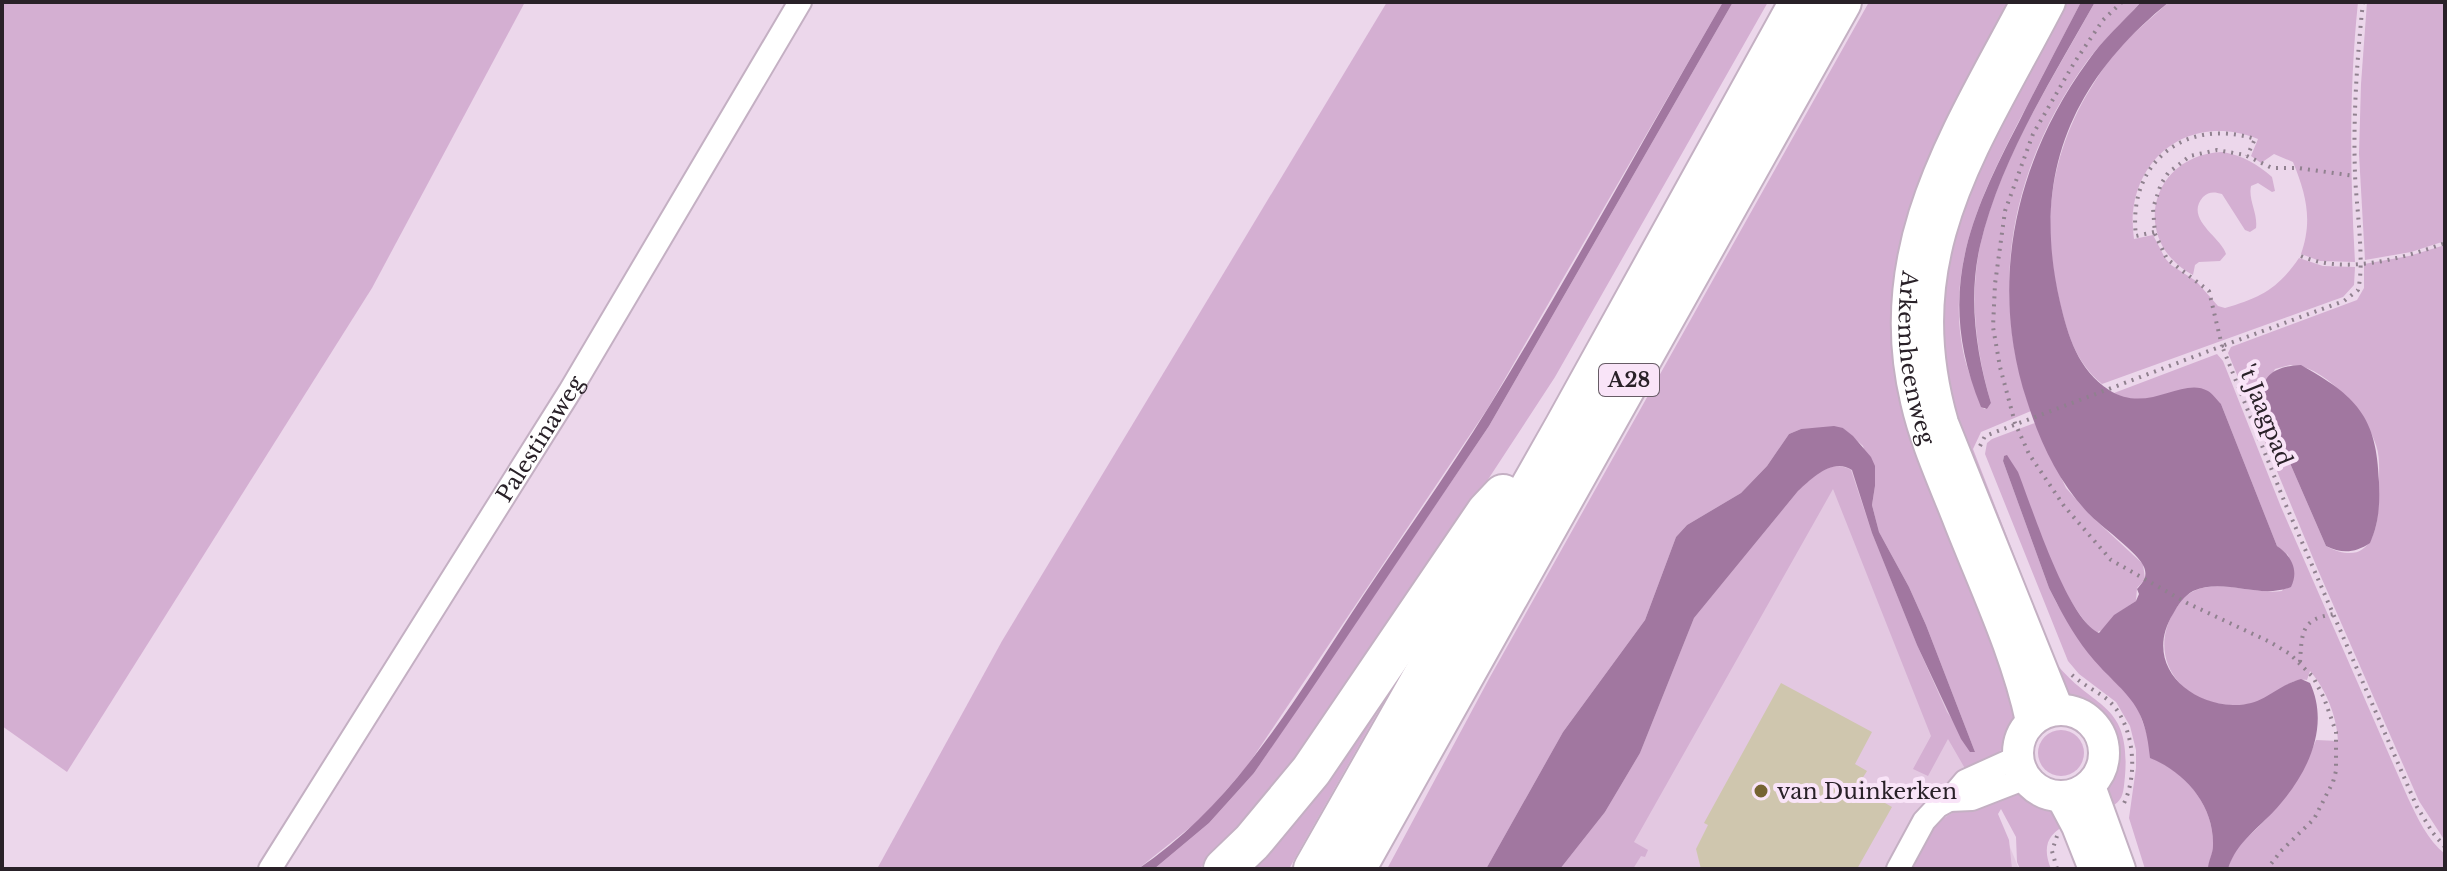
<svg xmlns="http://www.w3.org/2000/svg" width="2447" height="871" viewBox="0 0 2447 871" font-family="'Libre Baskerville',serif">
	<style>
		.built { fill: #e3c8e1 }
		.green { fill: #d4afd2; fill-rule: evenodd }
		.water { fill: #a177a0 }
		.building { fill: #cfc6ae }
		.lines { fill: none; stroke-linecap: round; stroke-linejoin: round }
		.minor-casing { stroke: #c4b0c3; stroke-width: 26 }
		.secondary-casing { stroke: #c4b0c3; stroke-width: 34 }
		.motorway-casing { stroke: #c4b0c3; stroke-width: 44 }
		.path { stroke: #90818f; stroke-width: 4; stroke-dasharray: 2 6; stroke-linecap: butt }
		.minor { stroke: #fff; stroke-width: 22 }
		.secondary { stroke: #fff; stroke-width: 30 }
		.motorway { stroke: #fff; stroke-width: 40 }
		.poi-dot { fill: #756332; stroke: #f9e4f8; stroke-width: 3 }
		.labels { text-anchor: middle; stroke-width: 8; stroke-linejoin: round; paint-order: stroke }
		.shield { fill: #f9e4f8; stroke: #675c66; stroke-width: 2 }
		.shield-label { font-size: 20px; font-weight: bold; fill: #292128 }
		.street-label { font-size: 22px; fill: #292128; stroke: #f9e4f8 }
		.poi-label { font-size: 22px; fill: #292128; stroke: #f9e4f8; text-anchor: start }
	</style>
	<rect width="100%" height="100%" fill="#ecd7eb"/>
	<path class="built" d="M1844,444L2019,869H1516L1703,544Z"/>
	<g class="green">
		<path d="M2,2H525L372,288L67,772L2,726Z"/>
		<path d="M1387,2H1723L1488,408L1248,765L1203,817L1138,869H877L1002,641Z"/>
		<path d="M1733,2H1768L1555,377L1489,478L1298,761L1219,851L1199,869H1154L1209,823L1254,773L1489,426Z"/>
		<path d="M1869,2H2018L1911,232L2018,692C2018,738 2008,752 1967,772L1948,739L1928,776L1913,769L1931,736L1833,489L1634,842L1648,850L1645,857L1641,856L1633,869H1560L1605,812L1640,753L1694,618L1798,491C1812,477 1832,458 1851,470L1872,533L1917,645L1947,712L1975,752L1926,625L1909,587L1879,532L1872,505L1875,486L1863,446L1843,428L1801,429L1789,434L1767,466L1741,493L1687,525L1676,537L1645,620L1563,732L1486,869H1387L1490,677Z"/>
		<path d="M2057,2H2081C2061,40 2041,79 2021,117C1983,191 1946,265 1963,351C1967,371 1976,390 1984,409H1987L1991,403C1976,352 1969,298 1980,246C1999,159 2053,79 2095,2H2141C2124,21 2104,39 2088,60C2011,165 1987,288 2031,411L1981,432L1973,449L2056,663C2092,710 2131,700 2125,776C2123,795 2124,802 2104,810C2103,790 2108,786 2113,768C2124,732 2098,709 2068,696L1945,407L1941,252Z"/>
		<path d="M2169,2H2358C2349,89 2350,175 2355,262L2320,261L2301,254C2313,220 2306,194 2293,162L2274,154L2261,163L2251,156L2258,139C2186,110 2123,164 2134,239L2153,235L2165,258L2171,265L2196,281L2218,306L2225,308C2260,298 2278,289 2299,258L2323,266L2355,267L2354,285L2343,297L2102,384C2075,362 2067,332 2059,299C2043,228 2048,168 2082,103C2093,84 2105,64 2120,47C2135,31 2153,17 2169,2Z"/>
		<path d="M2367,2H2445V241L2411,252L2365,260L2359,154L2361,84Z"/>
		<path d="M2223,152C2244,156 2257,164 2272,177L2275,191L2272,192L2258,183L2251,186C2248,200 2258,213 2256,228L2250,232L2245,230L2222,194C2215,192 2209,191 2203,197C2184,219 2221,237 2226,254L2220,261L2199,262L2195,265L2193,275C2128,240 2151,154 2223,152Z"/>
		<path d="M2445,245V841L2419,801L2318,570L2228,353L2231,347L2357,300L2364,288V264L2409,256ZM2290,365C2324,364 2367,414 2376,445C2380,456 2379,470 2379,482C2380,517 2377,573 2326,546L2263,401L2262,395L2275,369Z"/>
		<path d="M2217,354L2223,361L2281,507L2408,798C2418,819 2427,839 2445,854V869H2228C2236,842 2249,838 2265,820C2285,797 2305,768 2316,740L2338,741C2337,717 2326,689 2310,671L2307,680C2291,678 2281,690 2269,697C2252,706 2234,707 2215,703C2171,693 2150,649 2175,610C2180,603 2184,596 2192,592C2219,578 2253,595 2282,591L2294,571L2288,555L2277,546L2221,404L2128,400L2114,393Z"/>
		<path d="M2035,423L2066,488L2090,515L2143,564L2145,579L2137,588L2136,601L2115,615L2103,630L2095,633C2059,597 2026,505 2004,456L2003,461L2049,588L2057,604L2108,675L2136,703L2149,740L2150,757C2185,772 2214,805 2213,845C2213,854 2209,861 2208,869H2145L2129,818L2136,768V750L2130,726L2116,702L2079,674L2068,661L1985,454L1987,443L1992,439Z"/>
		<path d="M1435,611L1289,869H1236Z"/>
		<circle cx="2061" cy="753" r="23"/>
		<path d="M2010,793C2035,794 2052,808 2069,824C2047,833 2042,847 2051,869H2020L2017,862L2016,837L2001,809L1998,814L2009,840L2012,869H1908C1915,857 1922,841 1931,830C1948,809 1985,799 2010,793Z"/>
	</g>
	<g class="water">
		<path d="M1723,2H1733L1489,426L1307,696L1254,773L1209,823L1154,869H1138C1237,803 1298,694 1363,596C1405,533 1450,470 1490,405C1571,273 1645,136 1723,2Z"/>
		<path d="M2081,2H2095C2052,79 2000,159 1980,246C1968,298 1976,353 1991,403L1987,409L1981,407C1936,296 1967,222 2019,122C2039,82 2060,42 2081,2Z"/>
		<path d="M2141,2H2169C2070,82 2031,177 2060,302C2068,336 2078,370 2109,390C2148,415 2182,376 2208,391C2213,394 2217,400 2221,404L2277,546C2292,556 2299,571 2291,587C2259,600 2225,577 2193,591C2184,596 2178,605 2173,614C2144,661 2184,703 2233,705C2264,706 2275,686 2301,679L2310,683C2333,732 2301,786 2265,820C2249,836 2235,847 2228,869H2208C2208,861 2213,854 2213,845C2214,805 2185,772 2150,758C2145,697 2122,695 2088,653C2073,634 2060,610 2049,588L2003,461L2004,456L2007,455L2018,472C2032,507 2067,619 2099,633L2114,615L2136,601L2139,594L2137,589C2143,582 2148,577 2144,567C2139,553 2100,526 2088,513C2058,481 2040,442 2027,401C1988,283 2015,161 2088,61C2103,39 2123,22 2141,2Z"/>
		<path d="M2301,365C2356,396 2377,416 2379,482C2380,504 2379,523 2370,543C2355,553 2342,554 2326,546L2263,401C2259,374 2277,366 2301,365Z"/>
		<path d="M1834,426L1843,428L1853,436L1871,457L1875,466V486L1872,505L1879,532L1909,587L1926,625L1975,752H1970L1961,739L1917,645L1872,533L1852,470C1833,457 1812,478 1798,491L1694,618L1640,753L1605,812L1560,869H1486L1563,732L1645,620L1676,537L1687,525L1741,493L1767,466L1789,434L1801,429Z"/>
	</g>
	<path class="building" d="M1781,683L1872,732L1855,764L1867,771L1857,787L1892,807L1857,869H1701L1696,849L1708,825L1704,823Z"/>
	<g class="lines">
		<g class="minor-casing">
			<g id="minor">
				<path d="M1949,800L1972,799L2026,778"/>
				<path id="s1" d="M270,869L570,391L800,2"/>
				<path d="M1898,869L1924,821L1938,806L1949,800L1965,781L2018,757"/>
			</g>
		</g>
		<g class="secondary-casing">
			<g id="secondary">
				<path id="s2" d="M2026,2C1958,131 1879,248 1916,401C1925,441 1942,478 1957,516C1983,583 2016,651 2031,721"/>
				<path d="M2050,2C1975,147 1894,252 1943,423L2058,709"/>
				<circle cx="2061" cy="753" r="43"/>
				<path d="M2090,786L2120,869"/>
				<path d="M2061,796L2077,826L2094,869"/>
			</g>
		</g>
		<g class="motorway-casing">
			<g id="motorway">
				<path d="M1224,869L1252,842L1311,771L1487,512L1503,495"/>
				<path d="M1314,869L1565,427L1800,2"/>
				<path d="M1355,869L1841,2"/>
			</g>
		</g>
		<g class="path">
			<path d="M2122,2L2103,20L2074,63L2033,134L2005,211L1995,284L1993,327L2000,367L2015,423L2029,454L2064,506L2111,560L2187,603L2270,642L2290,654L2313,677L2324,698L2336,732V771L2333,782L2314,819L2281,851L2267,869"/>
			<path d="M2363,2C2357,59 2353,116 2355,174C2356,204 2365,263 2358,290L2344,301L2222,346L2285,503L2417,807L2433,833L2445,847"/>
			<path d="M2154,232L2136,236C2127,162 2186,117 2255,139L2247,156"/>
			<path d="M2301,256C2345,275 2401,259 2445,243"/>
			<path d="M1980,446L1985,436L2222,346L2209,291L2167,259L2155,234L2153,208L2161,184L2168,173L2190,156L2217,150L2245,155L2272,168H2298L2355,176"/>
			<path d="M2300,662C2302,632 2301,619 2334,614"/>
			<path d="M2072,675C2083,685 2097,691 2108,700C2135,724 2139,777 2122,807"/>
			<path d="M2057,836L2052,851L2057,869"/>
		</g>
		<use href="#minor" class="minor"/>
		<use href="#secondary" class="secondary"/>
		<use href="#motorway" class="motorway"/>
	</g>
	<circle class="poi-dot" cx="1761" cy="791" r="8"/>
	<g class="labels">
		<rect class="shield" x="1599" y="364" width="60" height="32" rx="6"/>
		<g class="shield-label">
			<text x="1629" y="387">A28</text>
		</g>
		<g class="street-label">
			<text dy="8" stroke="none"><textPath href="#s2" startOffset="382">Arkemheenweg</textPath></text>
			<text transform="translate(2266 415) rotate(68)" y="8">'t Jaagpad</text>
			<text dy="8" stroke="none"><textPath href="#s1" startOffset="508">Palestinaweg</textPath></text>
		</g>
		<g class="poi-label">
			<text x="1777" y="799">van Duinkerken</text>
		</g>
	</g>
	<rect width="2447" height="871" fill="none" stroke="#292128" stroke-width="8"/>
</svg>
